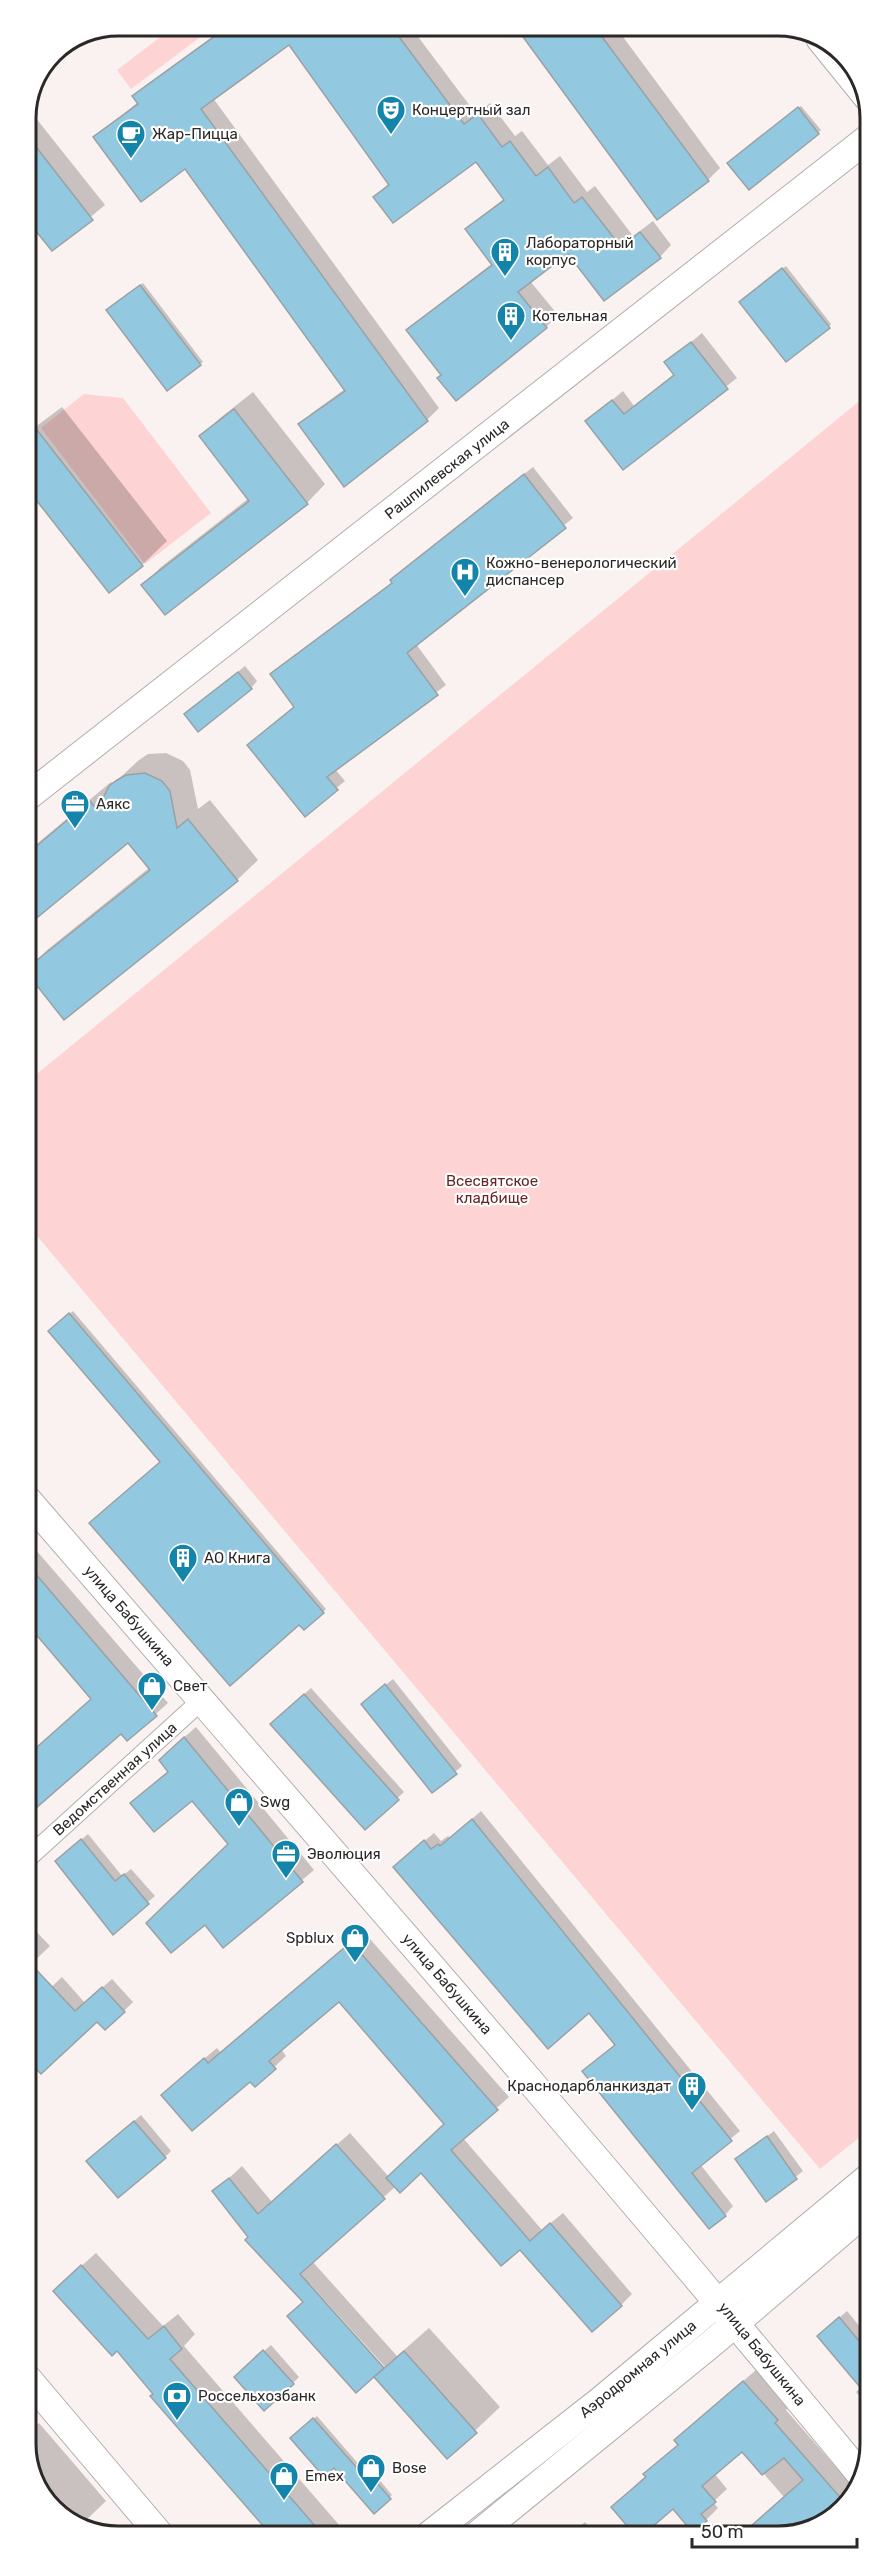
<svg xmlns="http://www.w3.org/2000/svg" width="896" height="2562" viewBox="0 0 896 2562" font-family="Rubik,sans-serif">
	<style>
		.green { fill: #fdd4d3 }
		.shadow { fill: #0003; fill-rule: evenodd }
		.building { fill: #93c8e1; stroke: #9aa1a4; stroke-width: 1.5 }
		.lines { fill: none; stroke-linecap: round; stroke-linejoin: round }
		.street-casing { stroke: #b5adad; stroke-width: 20 }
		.secondary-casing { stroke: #b5adad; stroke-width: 29 }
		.street { stroke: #fff; stroke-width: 18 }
		.secondary { stroke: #fff; stroke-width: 27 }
		.labels { text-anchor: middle; stroke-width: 4.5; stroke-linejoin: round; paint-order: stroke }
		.poi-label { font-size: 15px; fill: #2b2827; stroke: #fff; text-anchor: start }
		.street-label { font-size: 15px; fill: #2b2827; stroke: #fff }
		.park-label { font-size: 15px; fill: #672528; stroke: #fff }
		.rim { fill: none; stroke: #2b2827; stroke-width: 3 }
	</style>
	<rect width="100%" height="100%" fill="#faf2f1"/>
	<g class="green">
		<path d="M175,26H215L131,89L117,70Z"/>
		<path d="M84,394L123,398L211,513L145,564L41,428Z"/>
		<path d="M868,394L870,2129L820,2169L27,1224V1082Z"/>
	</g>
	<g class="shadow">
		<path d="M227,26H410L476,114L490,103L515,136L522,131L548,165L560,156L587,192L595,186L633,236L653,221L671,245L660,257L568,252L530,281L558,315L546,327L442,375L408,330L420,319L493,263L467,229L505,198L476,160L375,197L389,183L290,43L213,98L439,408L427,420L385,451L300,425L312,413L345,389L185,167L95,137L138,102L134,97L146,85Z"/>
		<path d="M517,26H615L720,168L708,180L658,218Z"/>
		<path d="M801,106L821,130L818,133L732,160Z"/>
		<path d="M31,112L105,205L52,249L26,216V116Z"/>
		<path d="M786,266L831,324L829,327L744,299Z"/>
		<path d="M143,283L203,362L200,364L111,308Z"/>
		<path d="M702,333L737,378L623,467L587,421L623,391L634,406L675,374L666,363Z"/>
		<path d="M253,392L325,484L307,503L143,585L161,567L249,498L201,436L220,418Z"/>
		<path d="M62,407L167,541L142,565L109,591L26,485V434Z"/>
		<path d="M533,467L573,518L416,644L446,685L335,769L345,781L305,814L295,707L272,675L393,582L400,572Z"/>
		<path d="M245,666L257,681L251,688L193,708Z"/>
		<path d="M166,753L183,761L190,770L198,809L210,800L258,860L237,880L65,1018L27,970L47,950L149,868L128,841L27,924V852L111,782L113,784L139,760L148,754Z"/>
		<path d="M73,1311L326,1609L323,1612L162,1462L53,1328Z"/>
		<path d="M36,1550L168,1703L128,1739L121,1732L28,1813V1755L93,1699L28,1623V1558Z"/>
		<path d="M393,1679L462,1766L432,1791L369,1698Z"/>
		<path d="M311,1688L404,1792L365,1828L279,1717Z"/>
		<path d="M196,1727L314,1870L224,1946L230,1844L169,1771L172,1748Z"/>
		<path d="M481,1811L740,2131L700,2164L733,2206L725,2215L593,2062L616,2044L589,2011L403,1859L434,1833L441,1841L448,1836L450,1838Z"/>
		<path d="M88,1834L122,1876L131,1869L155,1896L113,1932L63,1855Z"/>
		<path d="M30,1925L50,1946L28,1967V1927Z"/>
		<path d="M363,1931L509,2097L463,2138L542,2230L563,2213L632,2294L621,2305L520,2247L421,2171L395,2187L312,2261L397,2356L429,2328L500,2407L447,2457L384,2370L304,2301L214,2192L242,2166L272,2202L350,2133L389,2177L445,2124L339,2000L281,2049L286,2056L255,2085L251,2080L175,2083L217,2048L221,2053ZM310,2284L387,2369H383L308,2286Z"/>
		<path d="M62,1977L85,2003L112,1979L133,2002L124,2011L97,2020L28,2009Z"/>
		<path d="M141,2115L171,2151L165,2157L95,2155Z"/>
		<path d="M774,2131L803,2171L766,2200L737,2159Z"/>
		<path d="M96,2253L163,2326L178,2314L195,2334L184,2346L340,2526L330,2535L274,2536L155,2394L69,2277Z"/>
		<path d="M847,2311L870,2339V2409L856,2392L862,2387L826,2329Z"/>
		<path d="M271,2345L299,2377L293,2383L242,2370Z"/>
		<path d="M756,2370L789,2407L786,2410L855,2489L851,2500L802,2533H744L784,2497L742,2449L714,2473L727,2489L713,2502L718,2508L706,2520L673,2507L625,2495L679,2444L689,2428Z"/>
		<path d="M317,2416L368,2475L372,2471L392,2495L374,2511L334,2466L292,2438Z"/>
		<path d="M39,2423L106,2501L82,2524L57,2514L29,2468V2432Z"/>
		<path d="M585,2522L595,2534H571Z"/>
	</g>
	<g class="building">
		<path d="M229,26H391L464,124L478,114L502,147L510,141L536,176L548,167L574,203L582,197L621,247L640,232L661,258L604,301L568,254L518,292L547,328L456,401L437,378L441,375L406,330L492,265L465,229L504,200L476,162L393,223L373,197L389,185L289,45L201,109L428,421L344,487L298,424L345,391L185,169L141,202L93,137L138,104L132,96Z"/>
		<path d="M515,26H594L709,181L657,220Z"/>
		<path d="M798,107L819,134L749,190L727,163Z"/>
		<path d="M26,134L93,220L52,251L26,219Z"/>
		<path d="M782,268L830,328L786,362L739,302Z"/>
		<path d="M140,285L201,365L167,391L106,310Z"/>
		<path d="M691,342L728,389L623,470L585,421L612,400L624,414L674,375L664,362Z"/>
		<path d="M234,409L308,504L165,615L141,585L249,501L199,436Z"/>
		<path d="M37,430L143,566L109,593L26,487V438Z"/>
		<path d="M524,474L566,528L407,653L438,695L327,777L338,790L305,817L247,745L294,707L270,674L392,583L390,580Z"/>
		<path d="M238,672L252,689L198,732L184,714Z"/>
		<path d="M145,773L162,781L170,791L177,828L188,819L238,881L64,1020L27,973V968L150,870L128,843L27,926V854L90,801L97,810L109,786L117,780L126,775Z"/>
		<path d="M69,1313L324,1613L304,1630L299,1625L230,1686L89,1523L160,1462L48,1331Z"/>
		<path d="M28,1565L157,1716L127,1741L121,1734L28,1815V1755L91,1699L28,1625Z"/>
		<path d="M385,1684L457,1774L432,1793L361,1704Z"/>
		<path d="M304,1694L399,1800L365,1830L270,1724Z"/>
		<path d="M184,1737L303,1882L223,1948L205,1925L171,1953L146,1923L228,1844L192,1801L154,1832L130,1803L168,1772L159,1760Z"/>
		<path d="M472,1819L732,2141L692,2173L726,2216L709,2229L582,2071L615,2045L589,2013L548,2049L393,1867L424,1840L431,1849L438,1844L440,1846Z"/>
		<path d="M81,1839L115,1881L124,1874L149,1904L113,1935L55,1861Z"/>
		<path d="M351,1942L498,2110L451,2150L530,2241L550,2223L622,2306L592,2332L520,2250L501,2266L421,2173L400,2193L386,2178L444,2124L339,2002L269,2061L276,2069L255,2087L250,2082L192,2131L161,2095L204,2058L208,2063Z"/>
		<path d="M28,1961L75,2011L102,1987L125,2012L105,2030L97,2022L41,2074L28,2061Z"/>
		<path d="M134,2121L166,2158L118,2198L86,2161Z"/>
		<path d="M767,2136L797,2179L766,2202L735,2159Z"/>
		<path d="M336,2144L385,2199L300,2274L384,2368L356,2393L287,2316L303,2302L245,2240L248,2237L212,2191L229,2178L258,2214Z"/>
		<path d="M81,2265L148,2339L164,2326L182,2349L170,2359L323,2535L272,2536L150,2396L153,2394L117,2351L112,2356L53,2291Z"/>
		<path d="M839,2317L870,2354V2399L817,2336Z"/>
		<path d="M263,2350L294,2384L264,2411L234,2377Z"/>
		<path d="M404,2351L477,2433L447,2459L374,2377Z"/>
		<path d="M743,2381L778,2420L775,2423L846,2504L802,2533L742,2534L803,2480L784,2458L762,2475L742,2452L702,2486L716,2502L701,2514L707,2521L693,2533L673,2509L644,2534H634L611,2507L646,2477L643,2474L678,2445L674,2440Z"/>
		<path d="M313,2418L364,2476L368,2473L391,2499L374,2514L334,2468L324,2477L290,2438Z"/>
	</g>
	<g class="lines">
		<g class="street-casing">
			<path id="street" d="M28,1858L202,1700"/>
		</g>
		<g class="secondary-casing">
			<g id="secondary">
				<path d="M820,39L867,97"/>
				<path d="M27,797L867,139"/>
				<path d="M27,1499C307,1823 589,2144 860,2474"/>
				<path d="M29,2380L161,2536"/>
				<path d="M429,2535L601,2400L870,2176"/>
				<path d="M477,2535L717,2339L870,2208"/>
			</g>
		</g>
		<use href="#street" class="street"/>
		<use href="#secondary" class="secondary"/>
	</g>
	<defs>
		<g id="theatre-pin" transform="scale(1.5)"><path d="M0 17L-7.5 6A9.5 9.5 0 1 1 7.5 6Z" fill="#1384aa" stroke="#fff"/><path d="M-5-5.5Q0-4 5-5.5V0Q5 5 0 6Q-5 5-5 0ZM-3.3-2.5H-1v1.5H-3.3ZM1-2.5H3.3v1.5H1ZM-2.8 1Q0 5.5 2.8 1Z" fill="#fff"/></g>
		<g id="cafe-pin" transform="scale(1.5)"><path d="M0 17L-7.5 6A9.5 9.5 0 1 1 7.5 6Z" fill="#1384aa" stroke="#fff"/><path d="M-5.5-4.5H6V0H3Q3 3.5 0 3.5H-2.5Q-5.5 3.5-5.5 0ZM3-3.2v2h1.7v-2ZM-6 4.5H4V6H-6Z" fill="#fff"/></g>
		<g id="building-pin" transform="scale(1.5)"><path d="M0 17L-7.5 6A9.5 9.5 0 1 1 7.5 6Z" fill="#1384aa" stroke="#fff"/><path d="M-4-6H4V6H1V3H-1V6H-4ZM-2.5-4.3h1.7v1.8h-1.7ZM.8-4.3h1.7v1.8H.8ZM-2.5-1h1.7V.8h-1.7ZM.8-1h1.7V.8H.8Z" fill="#fff"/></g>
		<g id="hospital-pin" transform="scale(1.5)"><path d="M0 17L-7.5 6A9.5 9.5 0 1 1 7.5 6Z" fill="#1384aa" stroke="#fff"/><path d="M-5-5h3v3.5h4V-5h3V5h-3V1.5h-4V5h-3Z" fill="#fff"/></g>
		<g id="office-pin" transform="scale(1.5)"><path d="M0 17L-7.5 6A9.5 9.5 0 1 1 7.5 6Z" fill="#1384aa" stroke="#fff"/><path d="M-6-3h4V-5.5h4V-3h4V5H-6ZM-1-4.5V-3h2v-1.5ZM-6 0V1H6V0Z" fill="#fff"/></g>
		<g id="shop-pin" transform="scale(1.5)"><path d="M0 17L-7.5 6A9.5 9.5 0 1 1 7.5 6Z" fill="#1384aa" stroke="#fff"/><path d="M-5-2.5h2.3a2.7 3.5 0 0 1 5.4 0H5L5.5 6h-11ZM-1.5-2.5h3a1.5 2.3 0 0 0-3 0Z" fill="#fff"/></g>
		<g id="bank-pin" transform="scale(1.5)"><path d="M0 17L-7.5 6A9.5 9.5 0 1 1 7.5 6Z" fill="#1384aa" stroke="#fff"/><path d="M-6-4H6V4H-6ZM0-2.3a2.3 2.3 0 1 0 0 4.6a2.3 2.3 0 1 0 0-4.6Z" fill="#fff"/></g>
	</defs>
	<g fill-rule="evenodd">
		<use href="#theatre-pin" x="391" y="110"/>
		<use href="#cafe-pin" x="131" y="134"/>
		<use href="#building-pin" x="505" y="252"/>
		<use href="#building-pin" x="511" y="316"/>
		<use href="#hospital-pin" x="465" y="572"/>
		<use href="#office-pin" x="75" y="804"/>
		<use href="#building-pin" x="183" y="1558"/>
		<use href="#shop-pin" x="152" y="1686"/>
		<use href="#shop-pin" x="239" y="1802"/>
		<use href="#office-pin" x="286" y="1854"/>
		<use href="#shop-pin" x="355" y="1938"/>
		<use href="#building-pin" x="692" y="2086"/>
		<use href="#bank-pin" x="177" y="2396"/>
		<use href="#shop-pin" x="371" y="2468"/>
		<use href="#shop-pin" x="284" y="2476"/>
	</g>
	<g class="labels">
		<g class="poi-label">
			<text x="412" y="115">Концертный зал</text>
			<text x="152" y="139">Жар-Пицца</text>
			<text x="526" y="248">Лабораторный<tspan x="526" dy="17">корпус</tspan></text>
			<text x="532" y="321">Котельная</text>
			<text x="486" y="568">Кожно-венерологический<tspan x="486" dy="17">диспансер</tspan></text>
			<text x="96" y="809">Аякс</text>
			<text x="204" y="1563">АО Книга</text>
			<text x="173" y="1691">Свет</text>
			<text x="260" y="1807">Swg</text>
			<text x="307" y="1859">Эволюция</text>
			<text x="334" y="1943" text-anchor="end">Spblux</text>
			<text x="671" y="2091" text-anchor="end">Краснодарбланкиздат</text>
			<text x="198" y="2401">Россельхозбанк</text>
			<text x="392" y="2473">Bose</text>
			<text x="305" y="2481">Emex</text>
		</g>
		<g class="street-label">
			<text transform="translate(447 469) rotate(-38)" y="5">Рашпилевская улица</text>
			<text transform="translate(129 1616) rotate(49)" y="5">улица Бабушкина</text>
			<text transform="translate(115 1779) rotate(-42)" y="5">Ведомственная улица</text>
			<text transform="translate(447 1984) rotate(49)" y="5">улица Бабушкина</text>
			<text transform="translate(762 2354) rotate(51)" y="5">улица Бабушкина</text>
			<text transform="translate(638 2369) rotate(-39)" y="5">Аэродромная улица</text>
		</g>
		<g class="park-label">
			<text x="492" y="1186">Всесвятское<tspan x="492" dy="17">кладбище</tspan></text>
		</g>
	</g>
	<path d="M0 0H896V2562H0ZM118 36H778A82 82 0 0 1 860 118V2444A82 82 0 0 1 778 2526H118A82 82 0 0 1 36 2444V118A82 82 0 0 1 118 36Z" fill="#fff" fill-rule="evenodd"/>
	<path class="rim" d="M118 36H778A82 82 0 0 1 860 118V2444A82 82 0 0 1 778 2526H118A82 82 0 0 1 36 2444V118A82 82 0 0 1 118 36Z"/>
	<path d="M692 2538v9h165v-9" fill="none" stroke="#2b2827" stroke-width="3"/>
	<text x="701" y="2538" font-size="18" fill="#2b2827" stroke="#ffffff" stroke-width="4.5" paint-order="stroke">50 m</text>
</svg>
